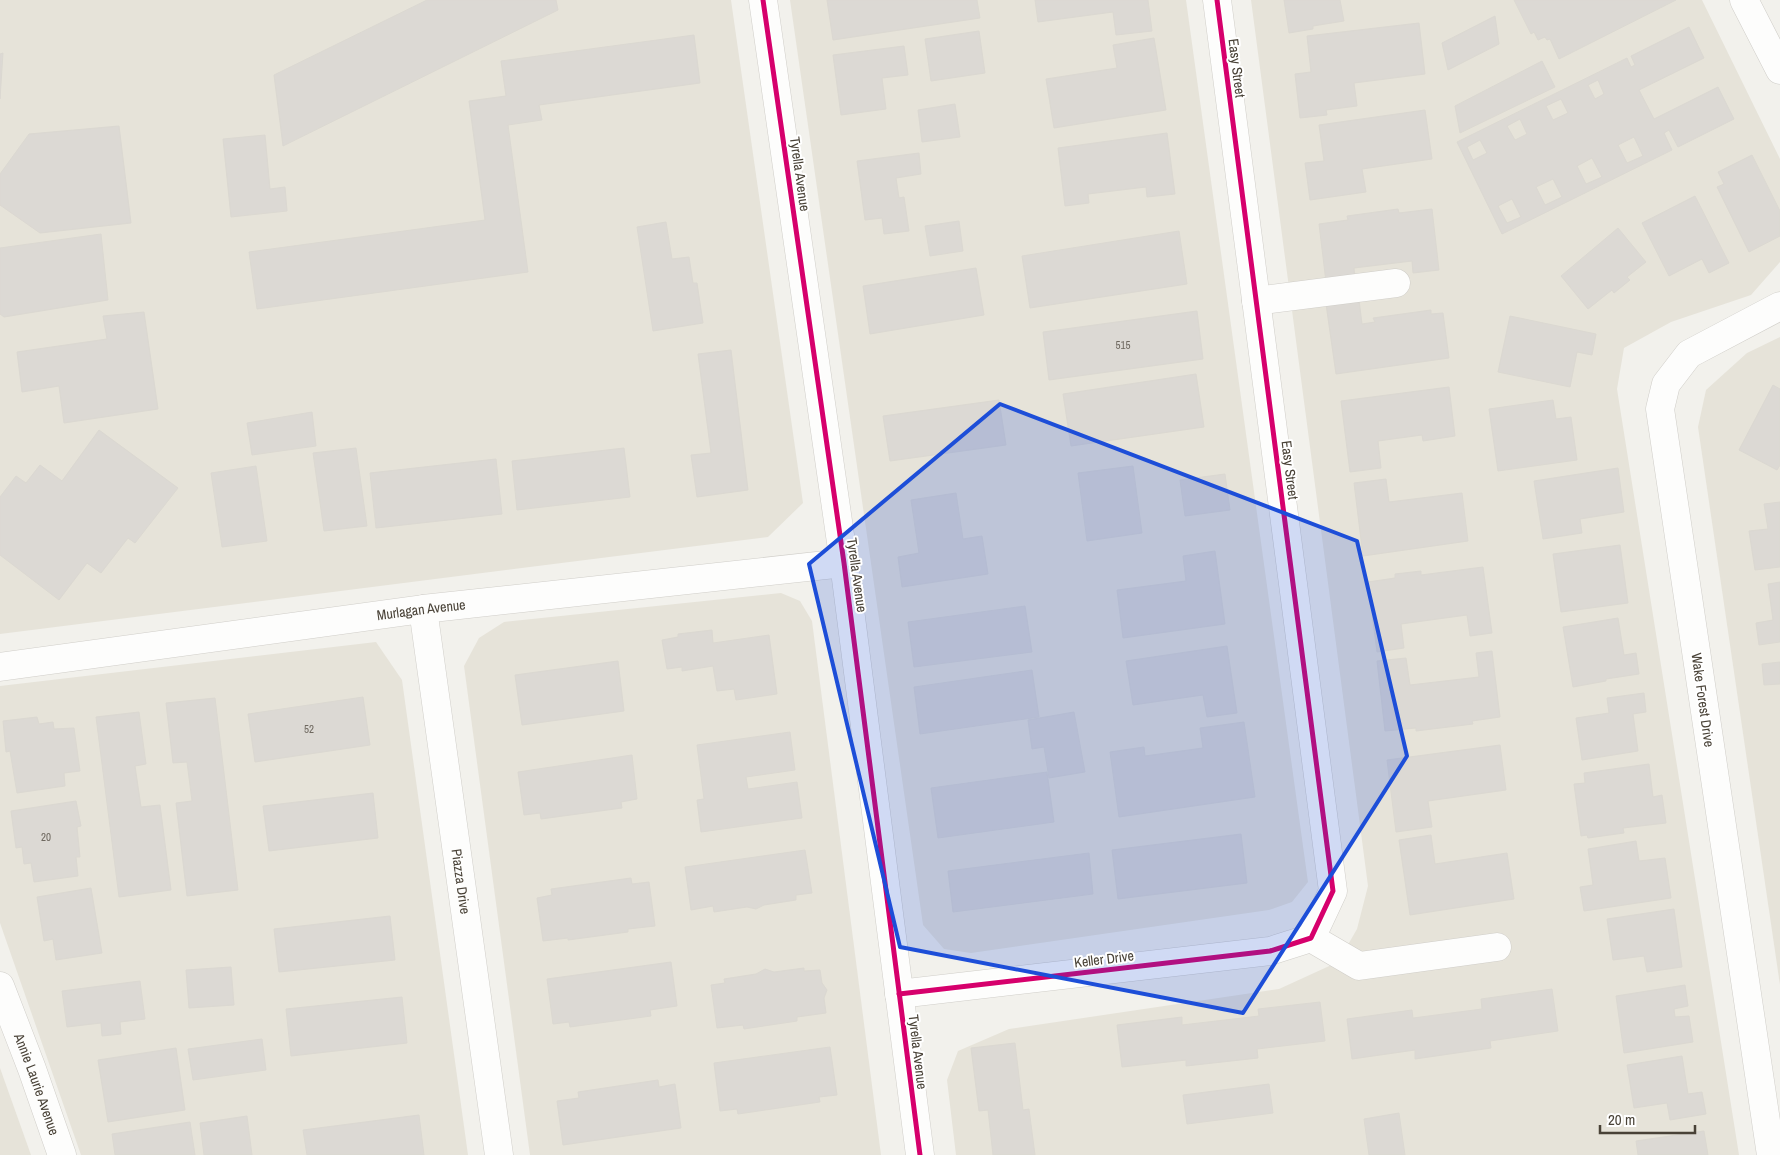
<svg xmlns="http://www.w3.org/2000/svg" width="1780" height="1155" viewBox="0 0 1780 1155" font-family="'Archivo Narrow',sans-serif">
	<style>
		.residential { fill: #e6e3d9 }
		.building { fill: #dcd9d4; stroke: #dbd8d1; fill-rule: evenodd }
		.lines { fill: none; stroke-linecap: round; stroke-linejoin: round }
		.minor-casing { stroke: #d0cec9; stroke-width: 29 }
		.minor { stroke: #fdfdfc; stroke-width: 28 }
		.cycleway-casing { stroke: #fff; stroke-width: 8 }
		.cycleway { stroke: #d6006c; stroke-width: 5 }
		.marked { fill: #1d4ed8; fill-opacity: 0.2; stroke: #1d4ed8; stroke-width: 4; stroke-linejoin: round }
		.labels { text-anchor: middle; stroke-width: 4; stroke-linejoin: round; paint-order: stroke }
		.number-label { font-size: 11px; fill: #6e685f }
		.street-label { font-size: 14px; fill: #494237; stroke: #fff }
	</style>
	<rect width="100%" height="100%" fill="#f2f1ec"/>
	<g class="residential">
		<path d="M0,0H731L803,503L768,537L0,634Z"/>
		<path d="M790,0H1186L1308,882L1292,902L1269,910L971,953L944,949L923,925Z"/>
		<path d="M1251,0H1702L1780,159V262L1751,295L1671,322L1624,348L1617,389L1739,1155H956L947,1080L958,1051L1009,1029L1279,989L1338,962L1357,929L1368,886Z"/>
		<path d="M1780,337V985L1698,427L1706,390L1747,353Z"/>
		<path d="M781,593L800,601L812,621L881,1155H530L464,666L479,638L504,622Z"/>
		<path d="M376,642L402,680L468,1155H81L0,923V686Z"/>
		<path d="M0,1068L31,1155H0Z"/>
	</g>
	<g class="building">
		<path d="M427,0H556L558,10L283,146L274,75Z"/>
		<path d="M827,0H977L980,18L833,40Z"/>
		<path d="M1035,0H1148L1152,31L1116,35L1113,12L1038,22Z"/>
		<path d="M1284,0H1340L1344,21L1313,26V29L1289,33Z"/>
		<path d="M1514,0H1676L1559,59L1550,39L1547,40L1545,37L1538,40L1534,32L1531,34Z"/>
		<path d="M1495,16L1499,44L1448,70L1442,43Z"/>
		<path d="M1419,23L1425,74L1354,83L1357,106L1326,110L1327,115L1300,118L1295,74L1311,72L1307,36Z"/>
		<path d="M1689,27L1704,58L1639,90L1654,119L1718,87L1734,119L1678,147L1669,130L1664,133L1672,150L1502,234L1457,142L1627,58L1631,67L1635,65L1631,56ZM1598,80L1604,94L1595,99L1588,85ZM1561,99L1568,113L1553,120L1546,106ZM1520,119L1527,134L1515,140L1507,126ZM1634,137L1643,156L1627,163L1618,145ZM1480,140L1487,153L1473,160L1467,147ZM1592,158L1602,177L1586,184L1577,166ZM1553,179L1562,197L1545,205L1536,187ZM1512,199L1521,217L1507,223L1498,206Z"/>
		<path d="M979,31L985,73L931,81L925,39Z"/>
		<path d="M694,35L700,83L539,105L542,120L508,125L528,272L257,309L249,252L485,220L469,101L506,96L501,61Z"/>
		<path d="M1154,38L1166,110L1054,128L1046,79L1117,68L1113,45Z"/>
		<path d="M904,46L908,75L882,78L886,109L841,115L833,55Z"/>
		<path d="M3,53L0,99V54Z"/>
		<path d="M1542,61L1555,87L1460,133L1455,106Z"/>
		<path d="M955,104L960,137L922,142L918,110Z"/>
		<path d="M1425,110L1432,159L1362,169L1366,192L1310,200L1305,163L1324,161L1319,125Z"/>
		<path d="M119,126L131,223L40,233L0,205V174L29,134Z"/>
		<path d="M1167,133L1175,194L1147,197L1146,187L1088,194L1089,203L1065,206L1058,148Z"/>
		<path d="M265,135L270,189L285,187L287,211L231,217L223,139Z"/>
		<path d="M919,153L921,174L896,178L899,198L904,197L909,231L884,234L882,218L865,220L857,161Z"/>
		<path d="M1752,155L1780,211V236L1749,252L1717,187L1724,184L1718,172Z"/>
		<path d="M1695,196L1729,263L1709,273L1702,259L1669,276L1642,223Z"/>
		<path d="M1398,209L1399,213L1432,209L1439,270L1413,273L1412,261L1354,268L1355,278L1326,282L1319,224L1348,220L1347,216Z"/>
		<path d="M959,221L963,251L930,256L925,226Z"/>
		<path d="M666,222L672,259L689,257L693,283H697L703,323L653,331L637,227Z"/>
		<path d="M1618,228L1646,262L1627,277L1630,280L1614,293L1612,290L1588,309L1561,276Z"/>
		<path d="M1179,231L1187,284L1030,308L1022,256Z"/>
		<path d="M101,234L108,300L4,317L0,314V248Z"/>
		<path d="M976,268L984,315L870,334L863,286Z"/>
		<path d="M1359,300L1362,324L1375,322L1373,318L1431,310V314L1443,313L1449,358L1336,374L1326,304Z"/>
		<path d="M1197,311L1203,359L1049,380L1043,332Z"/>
		<path d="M144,312L158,409L64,423L59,386L22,392L17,352L107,339L103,316Z"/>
		<path d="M1510,316L1596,334L1592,355L1577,352L1570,387L1498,372Z"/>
		<path d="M731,350L748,490L697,497L691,455L711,453L698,354Z"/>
		<path d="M1196,374L1204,427L1071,446L1063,394Z"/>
		<path d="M1773,385L1780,389V465L1777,470L1739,450Z"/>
		<path d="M1449,387L1455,436L1423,441L1422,435L1378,441L1381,468L1350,472L1341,401Z"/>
		<path d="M999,400L1006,445L890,461L883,416Z"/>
		<path d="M1553,400L1556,419L1571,417L1577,460L1498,471L1489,409Z"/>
		<path d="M312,412L316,446L252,455L247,423Z"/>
		<path d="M99,430L178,488L135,543L128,538L101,573L87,563L59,600L0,555V497L16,476L26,483L40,465L62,481Z"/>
		<path d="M356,448L367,526L324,531L313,453Z"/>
		<path d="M624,448L630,497L517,510L512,461Z"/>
		<path d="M496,459L502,514L376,528L370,473Z"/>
		<path d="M256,466L267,541L222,547L211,473Z"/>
		<path d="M1133,466L1142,533L1087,541L1078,473Z"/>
		<path d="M1618,468L1624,512L1580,519L1582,533L1543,539L1534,481Z"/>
		<path d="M1225,474L1230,510L1185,516L1180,480Z"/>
		<path d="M1386,479L1389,502L1462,493L1468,541L1363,556L1354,483Z"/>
		<path d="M956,493L963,539L982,536L988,574L902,587L898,557L919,553L911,500Z"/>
		<path d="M1780,502V567L1755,570L1749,531L1768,529L1764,504Z"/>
		<path d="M1620,545L1628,603L1561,612L1553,554Z"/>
		<path d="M1215,551L1225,624L1123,638L1117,590L1186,581L1183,556Z"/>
		<path d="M1483,567L1492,633L1470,636L1467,615L1401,624L1404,648L1377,652L1368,582L1395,578V574L1421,571V575Z"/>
		<path d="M1780,582V642L1759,645L1756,623L1773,620L1768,584Z"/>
		<path d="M1025,606L1032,652L914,667L908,622Z"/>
		<path d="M1618,618L1624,655L1636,653L1639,674L1606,679V681L1573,687L1563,627Z"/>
		<path d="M712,630L713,643L769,635L777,694L736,700L734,689L717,691L713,666L682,671V667L667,669L662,640L678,637V634Z"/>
		<path d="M1227,646L1237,713L1207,717L1203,695L1133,705L1126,661Z"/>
		<path d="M1492,651L1500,717L1472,721L1473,724L1416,731V728L1385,731L1377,661L1406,658L1410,685L1479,677L1476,653Z"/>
		<path d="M618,661L624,711L522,725L515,675Z"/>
		<path d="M1780,662V684L1764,685L1762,664Z"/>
		<path d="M1032,670L1039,717L920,734L914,687Z"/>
		<path d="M1644,693L1646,712L1633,714L1638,751L1582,760L1576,718L1609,713L1607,698Z"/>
		<path d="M363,697L370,745L255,762L248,714Z"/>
		<path d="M215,698L238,890L187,896L176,803L192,801L187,762L173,763L166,703Z"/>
		<path d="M139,712L146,764L135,766L141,807L160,805L171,890L119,897L96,717Z"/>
		<path d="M1074,712L1085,772L1049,778L1044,747L1032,749L1028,720Z"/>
		<path d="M37,717L39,724L53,722L54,729L74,728L80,771L64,773L65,786L17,793L10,751L6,752L3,721Z"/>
		<path d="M1244,722L1255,797L1119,817L1110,752L1144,747L1145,756L1203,748L1200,728Z"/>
		<path d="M790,732L795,770L746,777L748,789L797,782L802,818L701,832L697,800L704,799L697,745Z"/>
		<path d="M1500,745L1506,790L1428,801L1432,827L1396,832L1387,760Z"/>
		<path d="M632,755L637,799L621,802L622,808L541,819L540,813L524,815L518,772Z"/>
		<path d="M1649,764L1653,797L1662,795L1666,823L1623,828L1624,833L1588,838L1587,835L1581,836L1574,784L1585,783L1584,773Z"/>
		<path d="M1047,772L1054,822L938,838L931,788Z"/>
		<path d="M373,793L378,838L269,851L263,806Z"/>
		<path d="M76,801L81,826L77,827L80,857H76L78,876L34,882L31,863L24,864L22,847L16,848L11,811Z"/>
		<path d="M1241,834L1247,883L1118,899L1112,850Z"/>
		<path d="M1431,835L1435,864L1507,853L1514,899L1410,915L1399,840Z"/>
		<path d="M1636,841L1639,861L1665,858L1671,898L1584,911L1580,887L1593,885L1588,849Z"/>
		<path d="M805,850L812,893L796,895V900L764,905L756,909L747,907L714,912L713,906L691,910L685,867Z"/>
		<path d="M1089,853L1093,894L953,912L948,871Z"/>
		<path d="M631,878L632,884L649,882L655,926L628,929V932L568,940V938L543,941L537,898L552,895L551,889Z"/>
		<path d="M91,888L102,953L56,960L53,939L44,941L37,897Z"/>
		<path d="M1674,909L1682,967L1647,972L1644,956L1613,960L1607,919Z"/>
		<path d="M390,916L395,960L279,972L274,929Z"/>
		<path d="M671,962L677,1006L650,1010L651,1016L570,1027L569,1022L553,1024L547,979Z"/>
		<path d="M231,967L234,1005L189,1008L186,970Z"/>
		<path d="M804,968V971L820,970L822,983L827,990L824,998L826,1013L797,1017V1021L744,1029L743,1025L717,1028L711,985L725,983L724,979L756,974L765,969L774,972Z"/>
		<path d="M140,981L145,1019L120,1022L121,1034L102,1036L101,1023L67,1027L62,991Z"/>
		<path d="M1685,985L1688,1006L1674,1009L1675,1017L1689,1016L1693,1042L1624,1053L1616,996Z"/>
		<path d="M1552,989L1558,1031L1490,1041L1491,1048L1415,1059V1050L1352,1059L1347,1019L1412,1010L1413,1018L1482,1009L1481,999Z"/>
		<path d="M402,997L407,1043L291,1056L286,1009Z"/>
		<path d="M1320,1002L1325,1041L1257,1049L1258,1058L1186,1066V1060L1122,1067L1117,1025L1182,1017V1025L1259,1016L1258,1009Z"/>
		<path d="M262,1039L266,1070L193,1080L188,1049Z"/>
		<path d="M1015,1043L1023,1110L1029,1109L1035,1155H993L988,1110L979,1111L971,1048Z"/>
		<path d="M830,1047L837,1095L819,1097L820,1102L738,1114L737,1109L720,1111L714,1063Z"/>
		<path d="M176,1048L185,1110L108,1122L98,1060Z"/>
		<path d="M1682,1056L1688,1094L1702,1092L1706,1114L1670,1120L1667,1103L1634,1108L1627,1065Z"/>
		<path d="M658,1080L659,1087L675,1084L681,1128L563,1145L557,1101L579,1098L578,1092Z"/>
		<path d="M1269,1084L1273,1113L1187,1124L1183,1095Z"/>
		<path d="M1399,1113L1405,1155H1369L1364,1119Z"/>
		<path d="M419,1115L424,1155H307L303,1130Z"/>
		<path d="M247,1116L252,1155H204L200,1123Z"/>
		<path d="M190,1122L195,1155H115L112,1134Z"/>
		<path d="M1704,1131L1708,1155H1638L1636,1141Z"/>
	</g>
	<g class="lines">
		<g class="minor-casing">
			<g id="minor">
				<path d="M763,0L844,563L920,1155"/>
				<path d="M1217,0L1333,891L1311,938"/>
				<path d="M1744,0L1780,70"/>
				<path d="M1256,301L1396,283"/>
				<path id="s1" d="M423,609L499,1155"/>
				<path id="s2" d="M0,667L423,609L844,563"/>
				<path d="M1311,938L1359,966L1497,947"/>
				<path id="s3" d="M0,986L32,1069L62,1155"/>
				<path d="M899,994L1270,951L1311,938"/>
				<path d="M1771,1155L1660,409L1666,384L1689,354L1780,306"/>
			</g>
		</g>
		<use href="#minor" class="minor"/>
		<g class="cycleway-casing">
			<g id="cycleway">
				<path d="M763,0L844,563L920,1155"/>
				<path d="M899,994L1270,951L1311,938L1333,891L1217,0"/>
			</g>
		</g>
		<use href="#cycleway" class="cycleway"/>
	</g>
	<path class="marked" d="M1000,404L1357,541L1407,756L1243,1013L900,947L809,564Z"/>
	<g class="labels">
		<g class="number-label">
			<text x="1123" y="349">515</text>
			<text x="309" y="733">52</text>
			<text x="46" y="841">20</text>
		</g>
		<g class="street-label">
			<text transform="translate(1237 68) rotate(83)" y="5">Easy Street</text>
			<text transform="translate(800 174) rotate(82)" y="5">Tyrella Avenue</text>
			<text transform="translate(1290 470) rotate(83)" y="5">Easy Street</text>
			<text transform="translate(857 575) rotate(82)" y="5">Tyrella Avenue</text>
			<text dy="5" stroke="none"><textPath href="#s2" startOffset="425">Murlagan Avenue</textPath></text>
			<text transform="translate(1703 700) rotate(82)" y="5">Wake Forest Drive</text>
			<text dy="5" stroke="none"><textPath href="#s1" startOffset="275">Piazza Drive</textPath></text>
			<text transform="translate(1104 959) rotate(-7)" y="5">Keller Drive</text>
			<text transform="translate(918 1052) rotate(83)" y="5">Tyrella Avenue</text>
			<text dy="5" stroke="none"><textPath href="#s3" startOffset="105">Annie Laurie Avenue</textPath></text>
		</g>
	</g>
	<path d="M1600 1125v8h95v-8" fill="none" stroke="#494237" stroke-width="2.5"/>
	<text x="1608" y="1125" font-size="15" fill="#494237" stroke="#ffffff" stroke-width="4" paint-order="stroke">20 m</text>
</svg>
